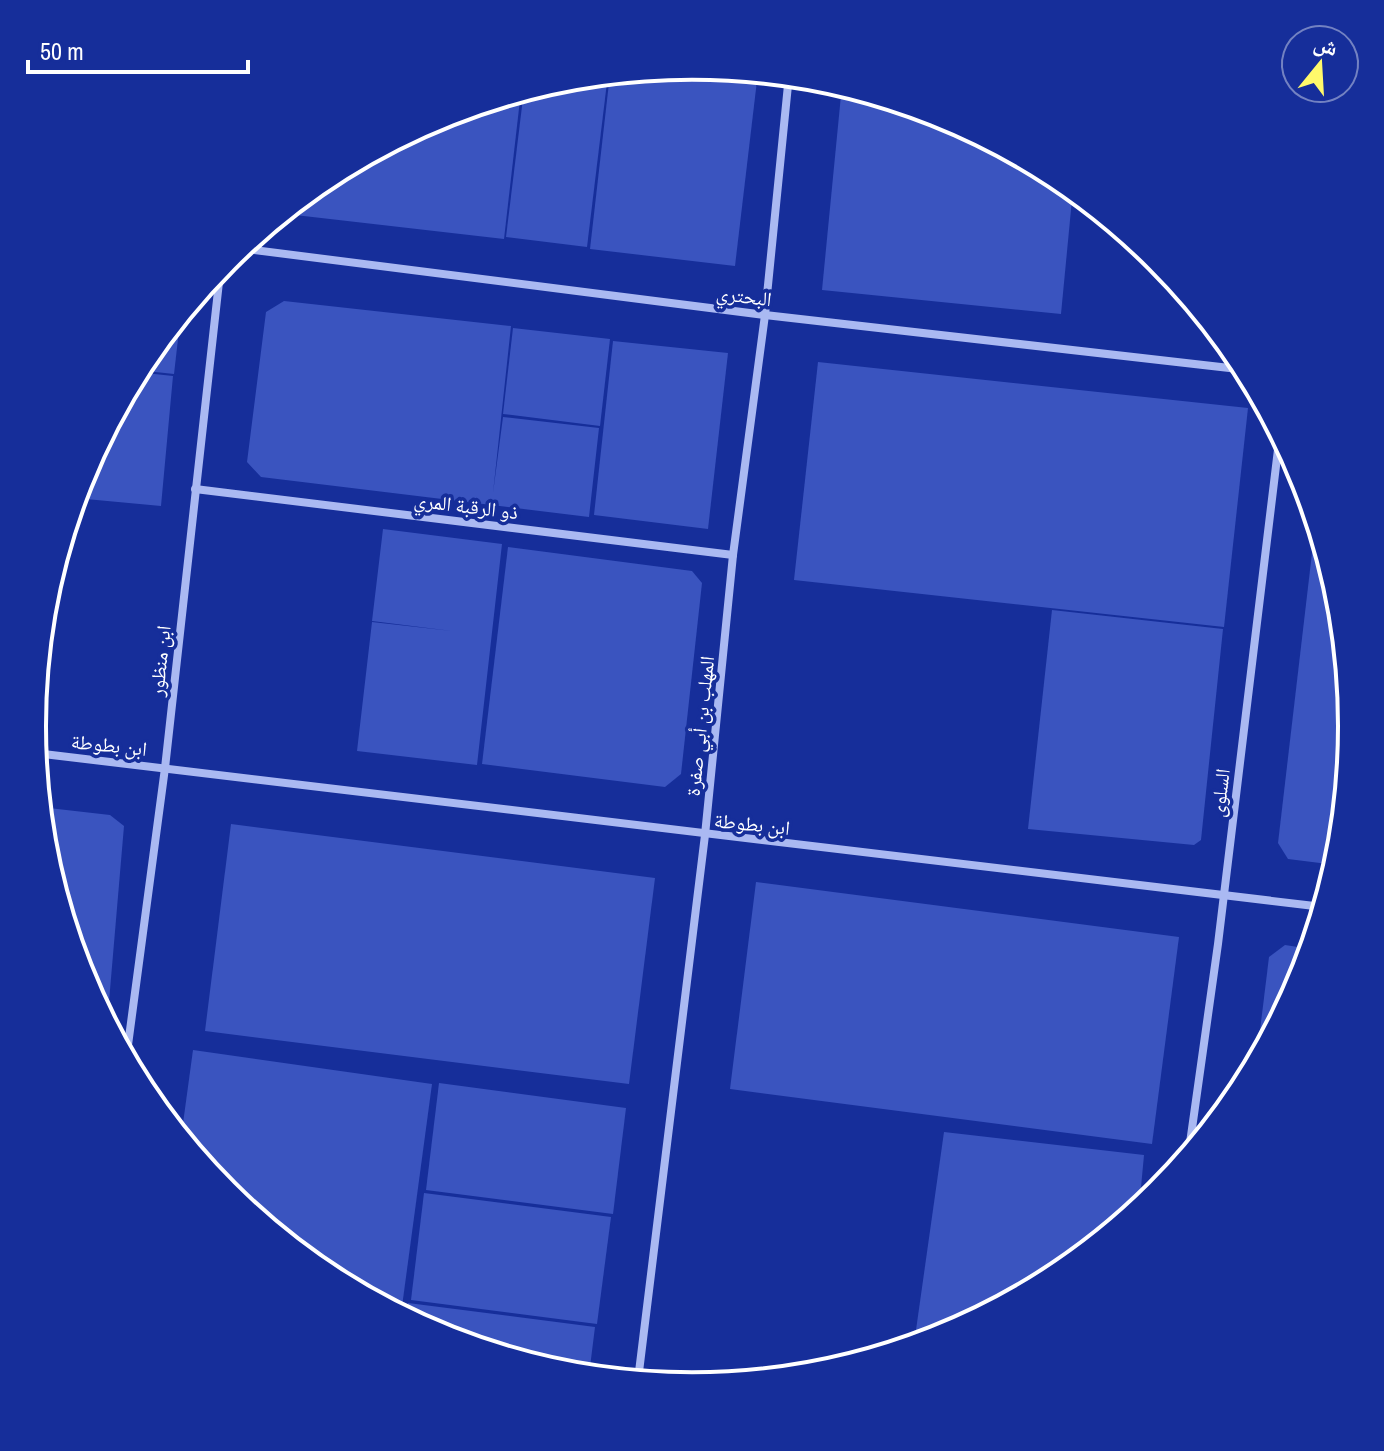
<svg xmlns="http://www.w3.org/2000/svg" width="1384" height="1451" viewBox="0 0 1384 1451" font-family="'Archivo Narrow','Noto Naskh Arabic',sans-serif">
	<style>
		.building { fill: #3a54bf }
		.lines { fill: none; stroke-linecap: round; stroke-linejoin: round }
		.street { stroke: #aab9f2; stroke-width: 8 }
		.labels { text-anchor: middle; stroke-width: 7; stroke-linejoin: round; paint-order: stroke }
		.street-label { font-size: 20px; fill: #fff; stroke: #162e9a }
		.rim { fill: none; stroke: #fff; stroke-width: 4 }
	</style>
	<rect width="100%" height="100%" fill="#162e9a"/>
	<g class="building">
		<path d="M692,66L758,72L735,266L590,249L610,74Z"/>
		<path d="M608,74L587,247L506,237L524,90L564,78Z"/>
		<path d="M842,85L945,116L1059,177L1073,189L1061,314L822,290Z"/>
		<path d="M521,91L504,239L295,215L289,207L326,176L440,116Z"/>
		<path d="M284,301L511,326L493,493L503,417L599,428L589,517L261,477L247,462L266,312Z"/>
		<path d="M181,313L174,374L137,370L143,358Z"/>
		<path d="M513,328L610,339L600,426L503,414Z"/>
		<path d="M613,341L728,353L708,529L594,515Z"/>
		<path d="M818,362L1248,408L1224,627L794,580Z"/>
		<path d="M136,372L173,376L161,506L75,498L82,473L107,427L120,428L107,426Z"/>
		<path d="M1316,519L1339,597L1352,726L1336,865L1288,859L1278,843Z"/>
		<path d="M383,529L502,544L477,765L357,751L372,622L452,631L372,621Z"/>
		<path d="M508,547L692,571L702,583L681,774L665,787L482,764Z"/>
		<path d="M1052,610L1223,629L1201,840L1194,845L1028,829Z"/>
		<path d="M40,807L110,815L124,826L107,1025L82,978L45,854Z"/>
		<path d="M231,824L655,878L629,1084L205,1031Z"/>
		<path d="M756,882L1179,937L1152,1144L730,1089Z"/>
		<path d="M1285,945L1311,949L1302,978L1256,1063L1269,957Z"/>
		<path d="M193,1050L432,1084L401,1314L325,1274L225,1192L181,1138Z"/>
		<path d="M439,1083L626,1108L613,1214L426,1190Z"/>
		<path d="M944,1132L1144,1155L1139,1209L1058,1275L946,1335L916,1330Z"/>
		<path d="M424,1193L611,1217L597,1324L411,1300Z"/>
		<path d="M408,1303L595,1327L589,1375L563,1373L439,1335L406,1318Z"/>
	</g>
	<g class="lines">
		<g class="street">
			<path d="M238,248L765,315L1247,370"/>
			<path d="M195,489L733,555"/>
			<path d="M35,753L1323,907"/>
			<path d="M126,1060L165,768L221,264"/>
			<path d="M1188,1157L1218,944L1280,433"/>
			<path d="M638,1380L705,835L733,555L765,315L789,75"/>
		</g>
	</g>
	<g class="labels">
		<g class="street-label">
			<text transform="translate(744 296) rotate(7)" y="7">البحتري</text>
			<text transform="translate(466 506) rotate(7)" y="7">ذو الرقبة المري</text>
			<text transform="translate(160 661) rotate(-84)" y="7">ابن منظور</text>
			<text transform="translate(700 726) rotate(-84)" y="7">المهلب بن أبي صفرة</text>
			<text transform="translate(109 745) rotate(6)" y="7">ابن بطوطة</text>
			<text transform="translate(1220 793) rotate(-83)" y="7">السلوى</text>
			<text transform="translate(752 824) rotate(6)" y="7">ابن بطوطة</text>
		</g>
	</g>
	<path d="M0 0H1384V1451H0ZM46 726a646 646 0 1 1 1292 0a646 646 0 1 1-1292 0Z" fill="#162e9a" fill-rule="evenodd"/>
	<path class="rim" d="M46 726a646 646 0 1 1 1292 0a646 646 0 1 1-1292 0Z"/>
	<g transform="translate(1320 64) rotate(18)"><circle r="38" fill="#162e9a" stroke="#7382c2" stroke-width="2"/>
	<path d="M0-6L14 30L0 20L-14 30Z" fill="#fff96b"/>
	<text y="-12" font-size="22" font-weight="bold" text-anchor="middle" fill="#ffffff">ش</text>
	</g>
	<path d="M28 60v12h220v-12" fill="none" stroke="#ffffff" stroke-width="4"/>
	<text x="40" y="60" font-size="24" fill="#ffffff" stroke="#162e9a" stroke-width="6" paint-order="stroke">50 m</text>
</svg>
